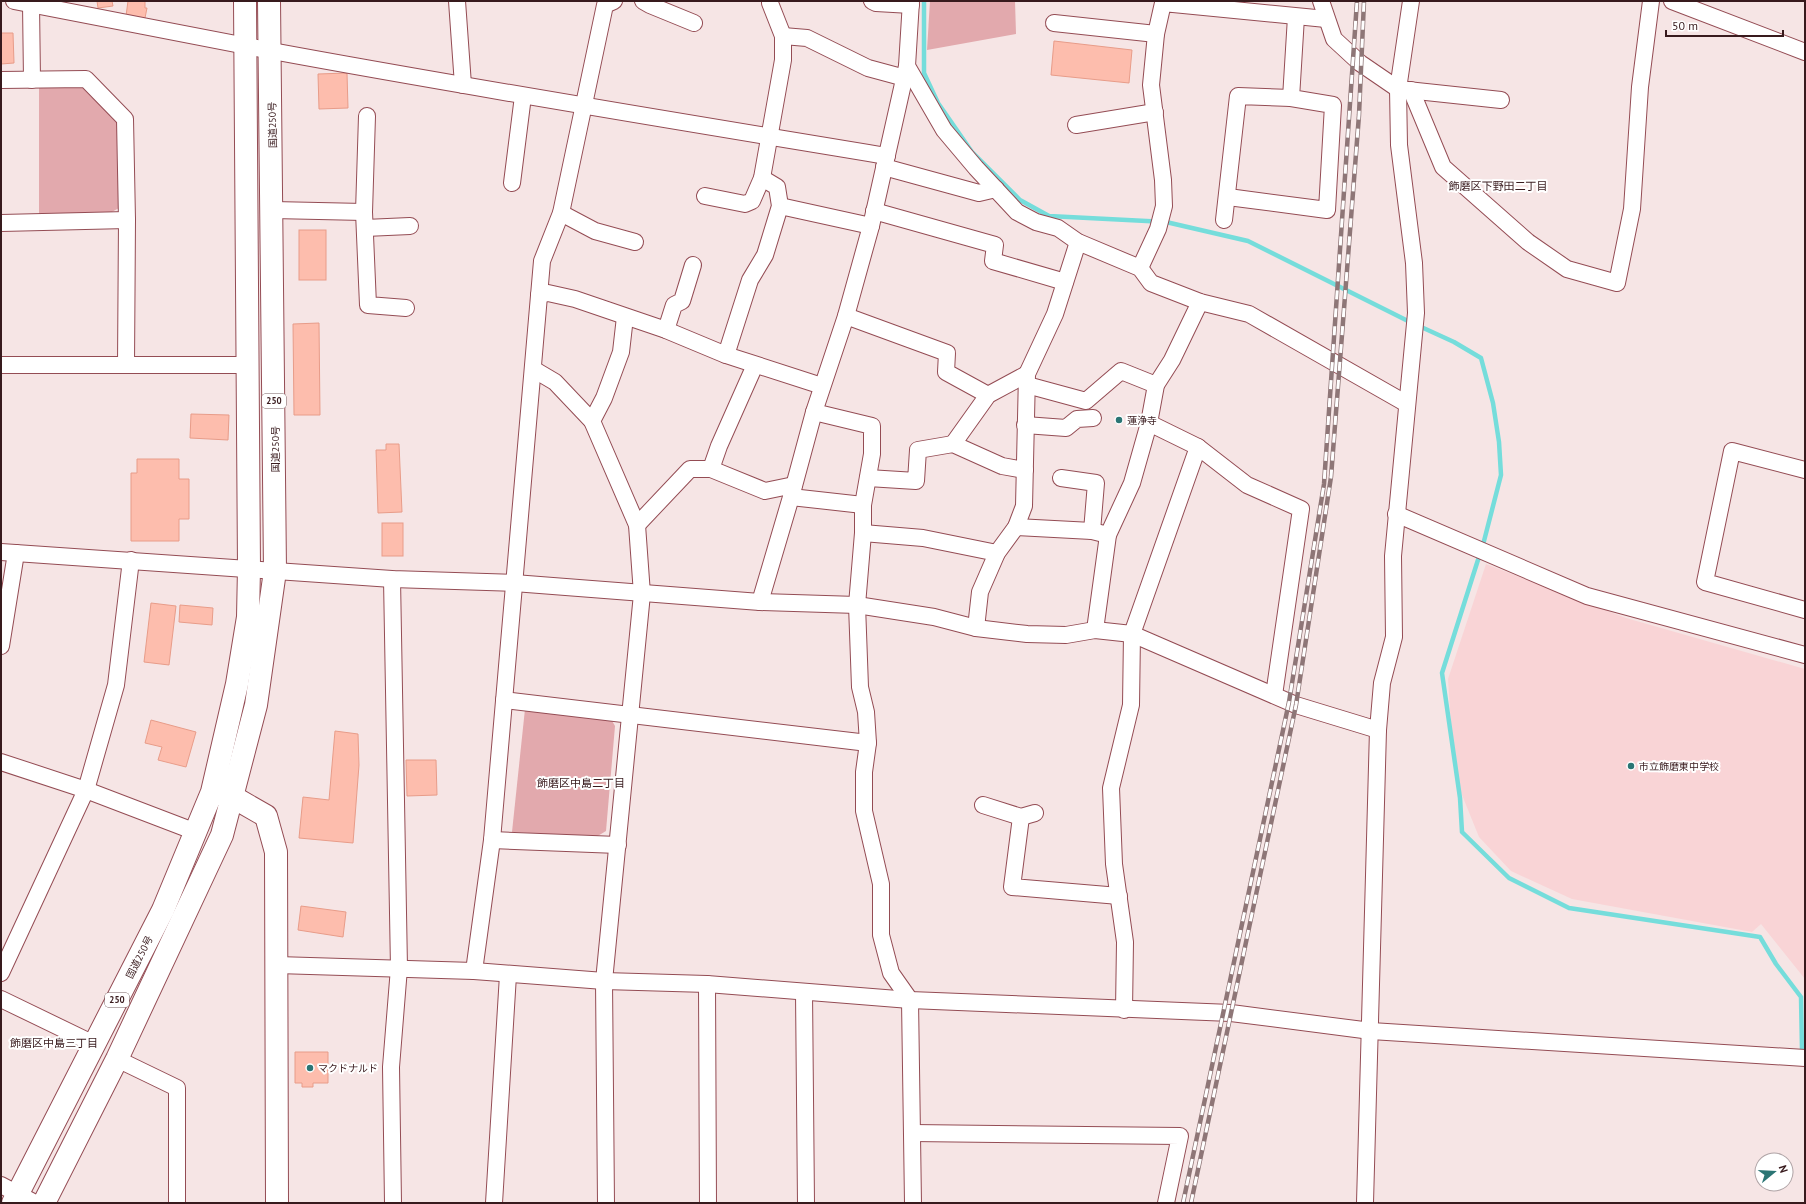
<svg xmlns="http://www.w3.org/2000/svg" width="1806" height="1204" viewBox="0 0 1806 1204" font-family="'PT Sans','Noto Sans JP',sans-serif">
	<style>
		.built { fill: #f9d4d6 }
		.green { fill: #e2a9ad }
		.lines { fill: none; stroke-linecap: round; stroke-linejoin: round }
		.stream { stroke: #75dddb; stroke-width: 4.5 }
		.building { fill: #fdbdad; stroke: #e89c89 }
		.minor-casing { stroke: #944c54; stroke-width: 18 }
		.highway-casing { stroke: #944c54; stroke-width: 24 }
		.minor { stroke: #fff; stroke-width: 16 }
		.highway { stroke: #fff; stroke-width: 22 }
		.rail-casing { stroke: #8e7677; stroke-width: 4.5 }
		.rail { stroke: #fff; stroke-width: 3; stroke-dasharray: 9; stroke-linecap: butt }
		.poi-dot { fill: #2b7574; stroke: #fff; stroke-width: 1.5 }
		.labels { text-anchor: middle; stroke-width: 4; stroke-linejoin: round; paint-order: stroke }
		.shield { fill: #fff; stroke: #745f61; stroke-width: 1 }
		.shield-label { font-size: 9px; font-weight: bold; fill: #381a1d }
		.street-label { font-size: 10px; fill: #381a1d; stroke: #fff }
		.poi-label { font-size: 10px; fill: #381a1d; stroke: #fff; text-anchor: start }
		.neighbourhood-label { font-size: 11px; fill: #381a1d; stroke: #fff }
	</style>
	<rect width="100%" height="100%" fill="#f6e5e5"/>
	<path class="built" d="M1486,564L1626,618L1805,669V979L1761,924L1752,932L1572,899L1511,871L1479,837L1460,790L1452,741L1448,679Z"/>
	<g class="green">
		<path d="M930,1H1015L1016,34L927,50Z"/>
		<path d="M39,88H85L118,124L119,208L110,213L39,215Z"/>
		<path d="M525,709L610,717L615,726L606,831L596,837L512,832Z"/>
	</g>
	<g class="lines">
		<g class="stream">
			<path d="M924,1V73L938,103L972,152L1020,200L1049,216L1166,222L1248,241L1412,323"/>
			<path d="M1419,326L1454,342L1481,358L1493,403L1499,442L1501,475L1484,541L1442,673L1460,798L1462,832L1509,878L1569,908L1760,937L1776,964L1801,997L1802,1050"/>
		</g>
	</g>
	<g class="building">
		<path d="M97,1H112L113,6L98,8Z"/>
		<path d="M128,1H145V8H147L145,18L126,16Z"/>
		<path d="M1,33H13L14,63L1,64Z"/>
		<path d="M1054,41L1132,50L1129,83L1051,75Z"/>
		<path d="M347,73L348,108L319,109L318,74Z"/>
		<rect x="299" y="230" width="27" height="50"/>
		<path d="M319,323L320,415H294L293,324Z"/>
		<path d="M191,414L229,415L228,440L190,438Z"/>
		<path d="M386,444H399L402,512L378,513L376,450H386Z"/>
		<path d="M137,459H179V479H189V519H179V541H131V473H137Z"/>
		<rect x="382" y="523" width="21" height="33"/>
		<path d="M151,603L176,606L169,665L144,662Z"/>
		<path d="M180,605L213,608L212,625L179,622Z"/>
		<path d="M151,720L196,732L186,767L158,760L162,747L145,743Z"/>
		<path d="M335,731L358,734L359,765L353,843L299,838L303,797L329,800Z"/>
		<path d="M406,760H436L437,795L407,796Z"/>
		<path d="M301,906L346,912L343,937L298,930Z"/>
		<path d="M295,1052H328V1083H313V1087H302V1083H295Z"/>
	</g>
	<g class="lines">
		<g class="minor-casing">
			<g id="minor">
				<path d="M14,1C100,17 186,35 272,51C477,89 682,122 887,156"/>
				<path d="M457,1L463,85"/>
				<path d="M643,1L650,5L694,23"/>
				<path d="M872,1L876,3L911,5"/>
				<path d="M911,1L907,66L944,130L976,168L1017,212L1036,222L1058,228L1078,242L1140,268L1151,283L1200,302L1249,314L1407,404"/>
				<path d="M1321,1L1334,39L1360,63L1398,89L1501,100"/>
				<path d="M1672,1L1805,52"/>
				<path d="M31,4L32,80"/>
				<path d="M1054,23L1156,34"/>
				<path d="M783,36L807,38L868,68L905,78"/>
				<path d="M1,80L86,79L125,119L127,220L126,365"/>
				<path d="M1411,90L1443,167L1528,242L1567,269L1617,283L1632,209L1640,87L1651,1"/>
				<path d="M367,116L364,212L368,305L406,308"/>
				<path d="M1076,125L1155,112"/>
				<path d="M884,167L979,193L996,189"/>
				<path d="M512,183L523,96"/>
				<path d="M705,196L745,204L752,201L762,178L783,60V36L770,3V1"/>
				<path d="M1228,197L1327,210L1333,105L1291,98L1296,17"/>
				<path d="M780,206L871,226"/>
				<path d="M273,210L364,212"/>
				<path d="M874,211L995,245L993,261L1065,282"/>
				<path d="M561,213L595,231L635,242"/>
				<path d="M1224,220L1238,96L1291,98"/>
				<path d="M1,223L127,220"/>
				<path d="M365,228L410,226"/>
				<path d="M1140,268L1158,229L1164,206L1163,180L1151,85L1156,34L1163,3L1326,19"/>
				<path d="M539,295L548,293L575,299L666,330L726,355L822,386"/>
				<path d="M846,316L947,353L946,372L988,395"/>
				<path d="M666,330L674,305L682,301L693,265"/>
				<path d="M726,355L750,280L765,255L780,206L777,187L762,178"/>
				<path d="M1,365H247"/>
				<path d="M533,369L555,382L592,421L637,525L642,594L604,981L606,1203"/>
				<path d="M1027,385L1086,401L1121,371L1156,385"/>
				<path d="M814,412L872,426V454L863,505V533L857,605L860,687L866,712L868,743L864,772V811L881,884V935L891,973L910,1000L913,1203"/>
				<path d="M592,421L604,398L621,352L625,317"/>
				<path d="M1149,423L1198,447L1247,485L1301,509L1274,695"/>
				<path d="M1025,425L1066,428L1077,419L1093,418"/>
				<path d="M953,444L988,395L1027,374"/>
				<path d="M711,469L719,446L755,365"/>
				<path d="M1805,470L1732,451L1705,582L1805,610"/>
				<path d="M868,478L916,481L918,450L953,444L1002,466L1025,470"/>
				<path d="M1061,478L1096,483L1092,531"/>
				<path d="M791,497L863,505"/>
				<path d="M1396,514L1587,596L1805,655"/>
				<path d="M637,525L690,469H711L765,491L794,485"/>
				<path d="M1016,527L1092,531L1108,535"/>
				<path d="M863,533L923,538L997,553"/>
				<path d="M1,552L392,579L514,583L760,602L857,605L934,617L976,628L1027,634L1066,635L1095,630L1132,634L1296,705L1378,730"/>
				<path d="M392,579L399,968L391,1067L393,1203"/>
				<path d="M760,602L791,497L814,412L846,316L871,226L907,66"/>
				<path d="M976,628L980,592L997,553L1016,527L1024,506L1027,374L1055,314L1078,242"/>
				<path d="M1095,630L1108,535L1132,483L1149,423L1156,385L1172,360L1200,302"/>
				<path d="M1,646L16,553"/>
				<path d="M504,700L868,743"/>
				<path d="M1,762L86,790L196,832"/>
				<path d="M983,805L1021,817L1035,813"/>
				<path d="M1021,817L1012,887L1119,896"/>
				<path d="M492,840L618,845"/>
				<path d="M277,965L474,971L604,981L707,984L910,1000L1231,1013L1371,1031L1805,1058"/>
				<path d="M474,971L492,840L542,261L561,213L605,5L614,1"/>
				<path d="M1,973L86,790L116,685L131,560"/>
				<path d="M707,984L708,1203"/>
				<path d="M804,992L806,1203"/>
				<path d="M1,999L94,1044"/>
				<path d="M1124,1010L1125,942L1114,864L1111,788L1131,705L1132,634L1198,447"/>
				<path d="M117,1059L177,1088V1203"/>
				<path d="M912,1133L1180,1136L1166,1203"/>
				<path d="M1,1185L35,1203"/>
				<path d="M494,1203L508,975"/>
				<path d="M1365,1203L1378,730L1382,683L1394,637L1393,556L1416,313L1414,263L1399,145L1398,89L1411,1"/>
			</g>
		</g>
		<g class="highway-casing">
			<g id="highway">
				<path d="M219,794L233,797L266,816L276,852L277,1203"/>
				<path d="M13,1203L163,910L212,792L237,684L248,617L249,568L245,1"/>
				<path d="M44,1203L117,1059L222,835L256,705L275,571L269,1"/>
			</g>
		</g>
		<use href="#minor" class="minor"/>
		<use href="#highway" class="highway"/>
		<g class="rail-casing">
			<g id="rail">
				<path d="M1183,1203L1289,702L1324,484L1357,1"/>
				<path d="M1191,1203L1296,705L1331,477L1359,115L1364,1"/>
			</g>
		</g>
		<use href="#rail" class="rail"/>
	</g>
	<g class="poi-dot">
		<circle cx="1119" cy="420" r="4"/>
		<circle cx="1631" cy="766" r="4"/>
		<circle cx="310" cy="1068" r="4"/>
	</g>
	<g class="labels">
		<g class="shield">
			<rect x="262" y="394" width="24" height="14" rx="3"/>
			<rect x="105" y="993" width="24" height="14" rx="3"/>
		</g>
		<g class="shield-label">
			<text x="274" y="404">250</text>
			<text x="117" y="1003">250</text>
		</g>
		<g class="street-label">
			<text transform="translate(272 125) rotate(-91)" y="4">国道250号</text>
			<text transform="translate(275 449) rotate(-90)" y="4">国道250号</text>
			<text transform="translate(139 957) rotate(-63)" y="4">国道250号</text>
		</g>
		<g class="poi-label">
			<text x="1127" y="424">蓮浄寺</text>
			<text x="1639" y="770">市立飾磨東中学校</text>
			<text x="318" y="1072">マクドナルド</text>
		</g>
		<g class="neighbourhood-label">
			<text x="1498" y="190">飾磨区下野田二丁目</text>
			<text x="581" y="787">飾磨区中島二丁目</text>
			<text x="54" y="1047">飾磨区中島三丁目</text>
		</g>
	</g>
	<rect width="1806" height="1204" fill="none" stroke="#381a1d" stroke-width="4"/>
	<g transform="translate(1774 1172) rotate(72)"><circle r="19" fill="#ffffff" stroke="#afa3a5"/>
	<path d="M0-3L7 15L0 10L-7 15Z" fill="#2b7574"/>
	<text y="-6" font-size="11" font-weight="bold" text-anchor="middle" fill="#381a1d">N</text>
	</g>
	<path d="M1666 30v6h117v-6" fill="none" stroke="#381a1d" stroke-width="2"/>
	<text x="1672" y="30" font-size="12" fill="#381a1d" stroke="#ffffff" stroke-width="3" paint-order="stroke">50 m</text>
</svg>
